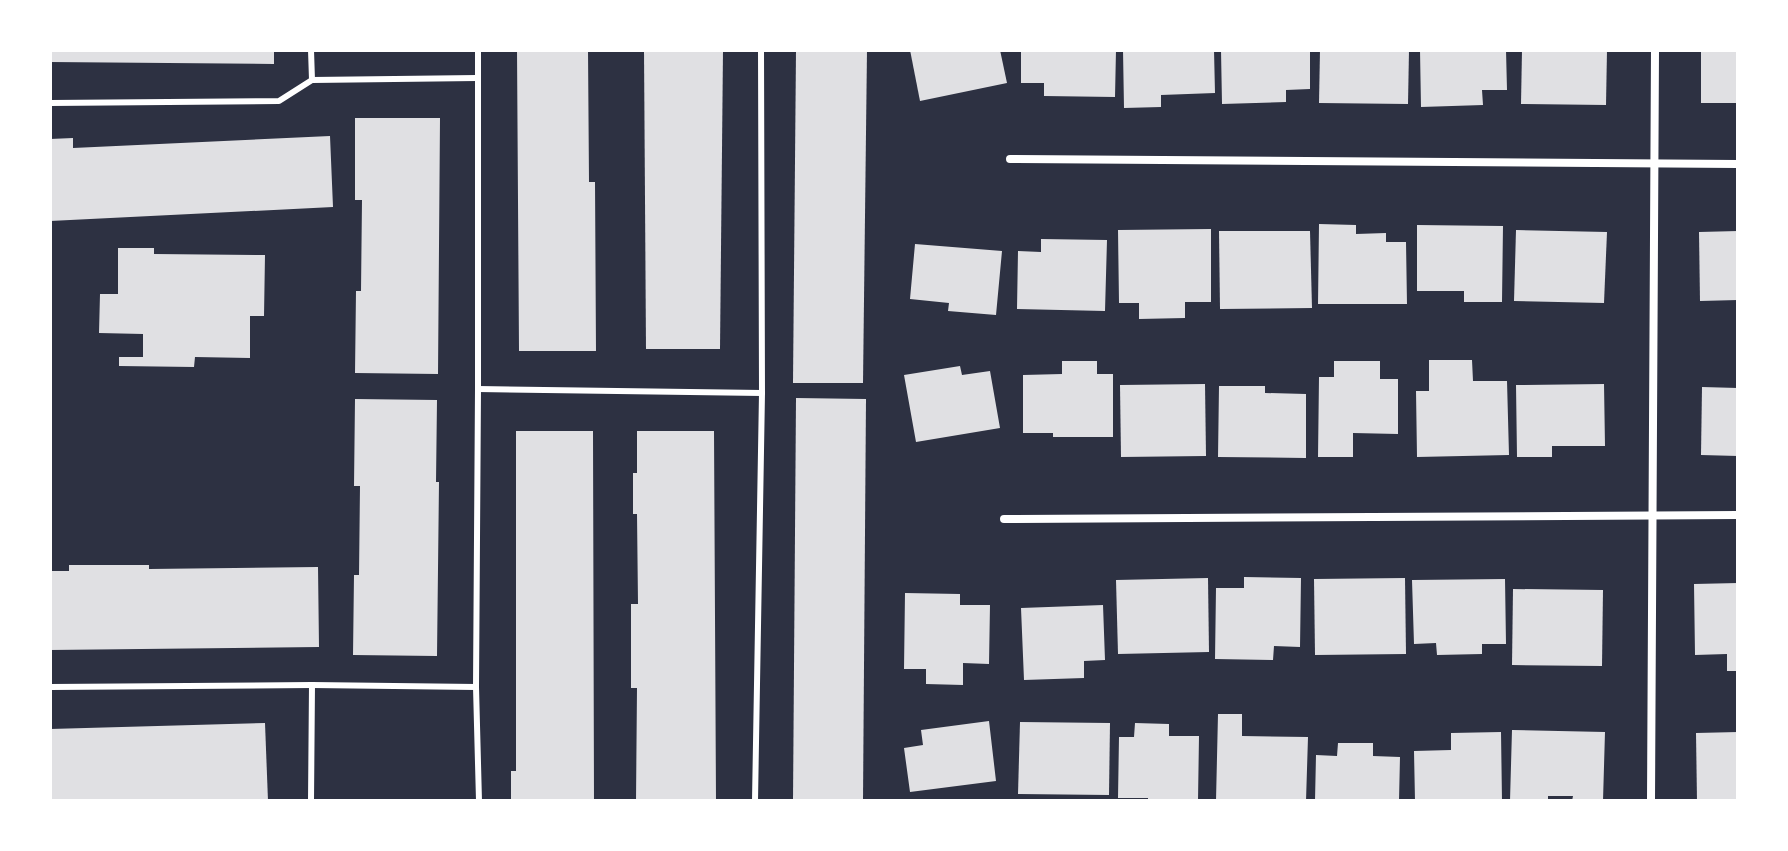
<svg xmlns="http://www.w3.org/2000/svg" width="1788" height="851" viewBox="0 0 1788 851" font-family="Barlow,sans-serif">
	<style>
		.building { fill: #e0e0e3 }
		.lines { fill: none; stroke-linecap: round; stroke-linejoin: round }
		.service { stroke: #fff; stroke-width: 6 }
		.minor { stroke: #fff; stroke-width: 8 }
	</style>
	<rect width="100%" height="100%" fill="#2d3142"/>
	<g class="building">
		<path d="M50,50H274V64L50,62Z"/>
		<path d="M517,50H588L589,182H595L596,351H519Z"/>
		<path d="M644,50H723L720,349H646Z"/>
		<path d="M796,50H867L863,383H793Z"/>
		<path d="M910,50H1000L1007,83L920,101Z"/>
		<path d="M1021,50H1116L1115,97L1044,96V83H1021Z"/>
		<path d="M1123,50H1214L1215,93L1161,95V107L1124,108Z"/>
		<path d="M1221,50H1310V89L1286,90V102L1222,104Z"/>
		<path d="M1320,50H1409L1408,104L1319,103Z"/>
		<path d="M1420,50H1506L1507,90H1482L1483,105L1421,107Z"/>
		<path d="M1522,50H1607L1606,105L1521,104Z"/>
		<rect x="1701" y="50" width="37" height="53"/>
		<path d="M355,118H440L438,374L355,373L356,291H361L362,200H355Z"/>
		<path d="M330,136L333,207L50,221V139L73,138V148Z"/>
		<path d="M1319,224L1356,225V234L1386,233V242H1406L1407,304H1318Z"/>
		<path d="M1417,225L1503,226L1502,302H1464V291H1417Z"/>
		<path d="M1211,229V302H1185V318L1139,319V303H1119L1118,230Z"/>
		<path d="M1516,230L1607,232L1604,303L1514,301Z"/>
		<path d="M1219,231H1310L1312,308L1220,309Z"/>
		<path d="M1738,231V300L1700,301L1699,232Z"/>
		<path d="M1041,239L1107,240L1105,311L1017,309L1018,251L1041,252Z"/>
		<path d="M915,244L1002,251L996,315L948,311L949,303L910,299Z"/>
		<path d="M118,248H154V254L265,255L264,316H250V358L195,357L194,367L119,366V357H143V334L99,333L100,294H118Z"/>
		<path d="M1429,360H1472L1473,381H1507L1509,455L1417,457L1416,391H1429Z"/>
		<path d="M1062,361H1097V374H1113V437H1053V433H1023V375L1062,374Z"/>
		<path d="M1334,361H1380V379H1398V434L1353,433V457H1318L1319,377H1334Z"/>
		<path d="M960,366L962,375L990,371L1000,428L916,442L904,375Z"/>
		<path d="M1205,384L1206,456L1121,457L1120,385Z"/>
		<path d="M1604,384L1605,446H1552V457H1517L1516,385Z"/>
		<path d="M1219,386H1265V393L1306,394V458L1218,457Z"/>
		<path d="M1702,387L1738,388V456L1701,455Z"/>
		<path d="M796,398L866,399L863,801H793Z"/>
		<path d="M355,399L437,400L436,482H439L437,656L353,655L354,575H359L360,486H354Z"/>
		<path d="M516,431H593L594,801H511V771H516Z"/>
		<path d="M637,431H714L716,801H636L637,688H631V604H638L637,514H633V473H637Z"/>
		<path d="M69,565H149V569L318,567L319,647L50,650V571H69Z"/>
		<path d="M1244,577L1301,578L1300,647L1274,646L1273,660L1215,659L1216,588H1244Z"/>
		<path d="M1208,578L1209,652L1118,654L1116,580Z"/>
		<path d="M1405,578L1406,654L1315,655L1314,579Z"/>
		<path d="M1505,579L1506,644H1482V654L1437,655L1436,643L1414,644L1412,580Z"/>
		<path d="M1738,583V671H1727V654L1695,655L1694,584Z"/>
		<path d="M1513,589L1603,590L1602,666L1512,665Z"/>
		<path d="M905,593L960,594V605H990L989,664L963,663V685L926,684V669H904Z"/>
		<path d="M1103,605L1105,660L1084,661V678L1024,680L1021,608Z"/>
		<path d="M1218,714H1242V736L1308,737L1306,801H1216Z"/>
		<path d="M989,721L996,781L910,792L904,748L923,745L921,730Z"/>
		<path d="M1020,722L1110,723L1109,795L1018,794Z"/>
		<path d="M265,723L268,801H50V729Z"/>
		<path d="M1135,723L1169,724V736H1199L1198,801H1148V798H1118L1119,737H1134Z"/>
		<path d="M1512,730L1605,732L1603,801H1572L1573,796H1548V801H1510Z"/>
		<path d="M1501,732L1502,801H1415L1414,751L1451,750V733Z"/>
		<path d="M1738,732V801H1697L1696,733Z"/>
		<path d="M1338,743H1373V756L1400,757L1399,801H1315L1316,755L1337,756Z"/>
	</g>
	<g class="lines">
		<g class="service">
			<path d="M311,50L312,80"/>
			<path d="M478,50V389L476,687L479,801"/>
			<path d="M50,103L279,101L312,80L477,78"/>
			<path d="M478,389L762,393"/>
			<path d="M50,687L312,685L476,687"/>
			<path d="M311,801L312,685"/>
			<path d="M755,801L762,393L761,50"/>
		</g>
		<g class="minor">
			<path d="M1010,159L1738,164"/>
			<path d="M1004,519L1738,515"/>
			<path d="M1651,801L1655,50"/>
		</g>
	</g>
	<rect width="1788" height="851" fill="none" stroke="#ffffff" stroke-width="104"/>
</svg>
